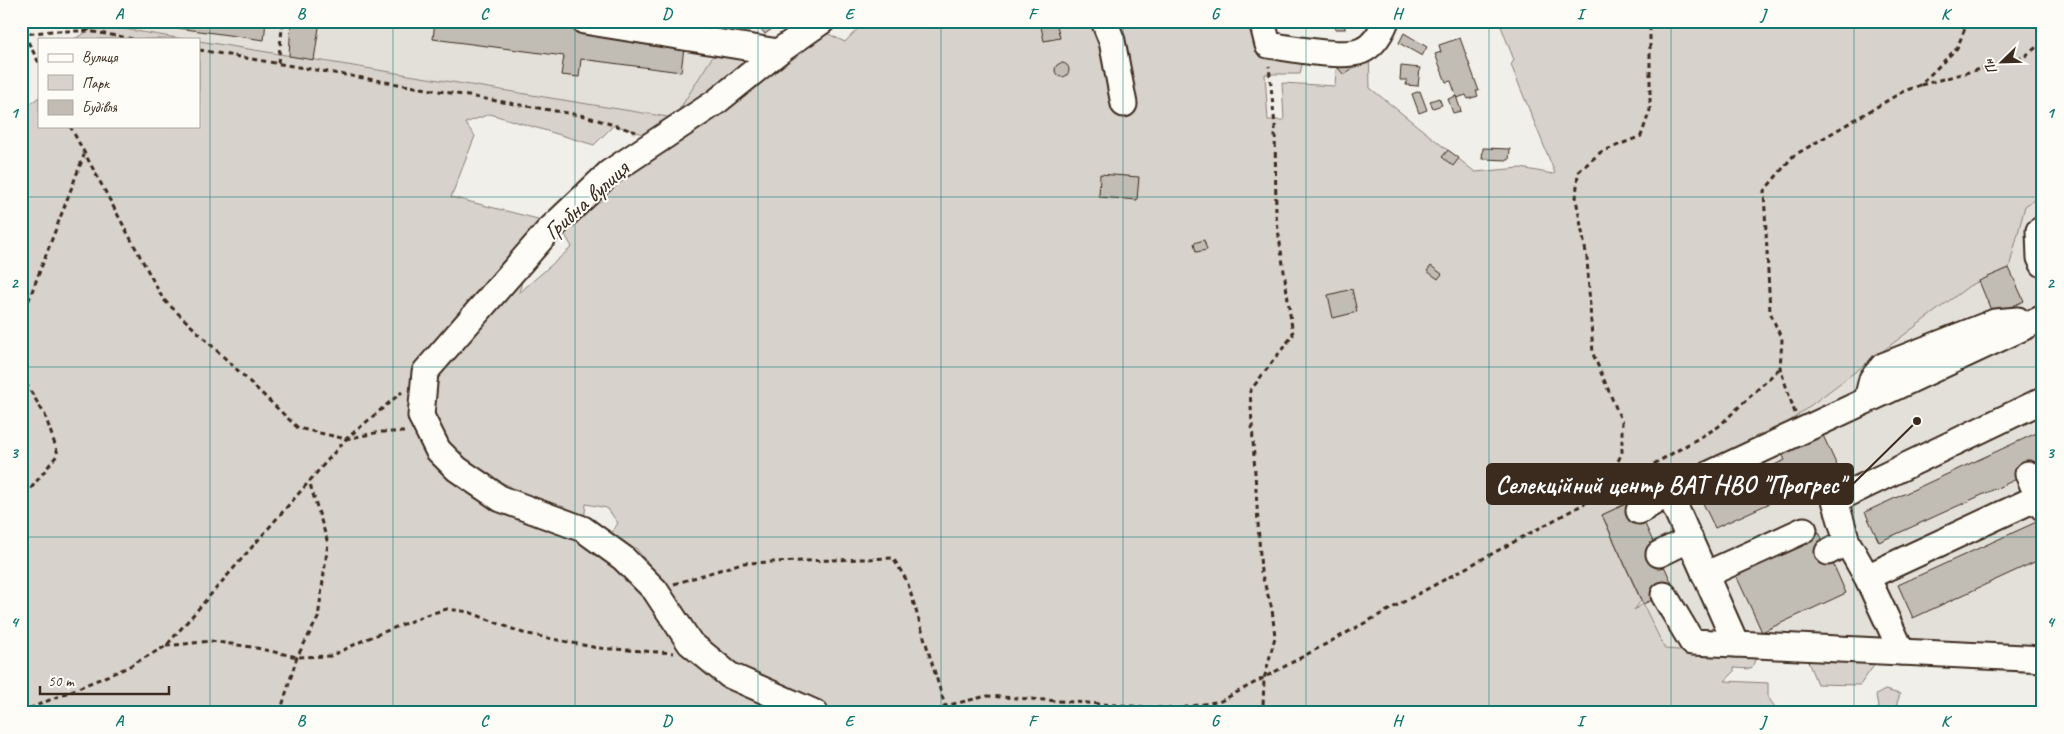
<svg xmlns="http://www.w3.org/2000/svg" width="2064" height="734" viewBox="0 0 2064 734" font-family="Caveat,sans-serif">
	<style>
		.built { fill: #e3e0da }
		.green { fill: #d7d2cc; stroke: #897e75; fill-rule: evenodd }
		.building { fill: #c1bcb4; stroke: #3b2a1e }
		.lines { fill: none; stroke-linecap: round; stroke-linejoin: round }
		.minor-casing { stroke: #3b2a1e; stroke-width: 29 }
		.path { stroke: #3b2a1e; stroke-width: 3; stroke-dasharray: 5 4; stroke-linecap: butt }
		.minor { stroke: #fdfcf7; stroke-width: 25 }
		.grid { fill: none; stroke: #0f766e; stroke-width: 1; stroke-opacity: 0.55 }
		.labels { text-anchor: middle; stroke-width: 4.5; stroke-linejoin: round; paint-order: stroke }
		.street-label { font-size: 24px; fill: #3b2a1e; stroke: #fdfcf7 }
		.leader { fill: none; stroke: #3b2a1e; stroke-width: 2 }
		.callout-dot { fill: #3b2a1e; stroke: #fdfcf7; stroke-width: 2 }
		.callout { fill: #3b2a1e; stroke: #3b2a1e; stroke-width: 2 }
		.callout-label { font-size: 25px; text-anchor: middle; font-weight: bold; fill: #fff }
		.neatline { fill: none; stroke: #0f766e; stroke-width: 2 }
		.grid-label { font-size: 16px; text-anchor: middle; font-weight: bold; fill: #0f766e }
	</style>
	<rect width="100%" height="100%" fill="#f1efea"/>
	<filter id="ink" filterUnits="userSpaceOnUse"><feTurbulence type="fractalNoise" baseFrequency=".02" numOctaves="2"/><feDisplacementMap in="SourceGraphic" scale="10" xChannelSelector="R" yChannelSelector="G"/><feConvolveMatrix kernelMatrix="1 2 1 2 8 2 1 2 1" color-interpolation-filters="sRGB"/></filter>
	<g filter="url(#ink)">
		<g class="built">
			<path d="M107,21H677L727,32L675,118L199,41V39H183L106,26Z"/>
			<path d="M2043,194V675L1666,649L1643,604L1602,515L1770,436L1969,286L2009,268L2025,206Z"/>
		</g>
		<g class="green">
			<path d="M865,21H1262L1266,38L1305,50L1300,74H1265L1268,120H1284L1282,83L1335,86L1336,70L1352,53L1369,46L1370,88L1475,172L1521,168L1553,174L1555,173L1511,65L1514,60L1499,21H2043V194L2025,206L2009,268L1969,286L1770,436L1602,515L1641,601L1634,610L1643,604L1665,649L1757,656L1751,669L1734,668V672L1725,681L1768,683V697L1779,713H21V111L39,97V126H199V41L674,118L721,43L752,48L814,27L845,42ZM490,114L594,145L614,125L659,139L558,222L572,247L519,293L538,219L451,197L475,136L465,123ZM463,457L483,475L510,486L501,499L457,469ZM586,504L607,508L618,523L609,537L623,547L636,548L655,574L583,529Z"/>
			<path d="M99,25L106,26L183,39H74Z"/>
			<path d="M1807,659L1875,664L1860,685L1817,684Z"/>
			<path d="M1885,690L1900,694L1894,713H1879L1876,695Z"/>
		</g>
		<g class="building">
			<path d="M128,21H266L264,40Z"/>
			<path d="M291,21H320L314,60L289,56Z"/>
			<path d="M435,21H559L685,39L681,72L581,59L579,77L561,75L564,56L433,39Z"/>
			<path d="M769,21H773L776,26L765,34L760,28Z"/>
			<path d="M1056,21L1060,38L1044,41L1040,22Z"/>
			<rect x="1335" y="21" width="10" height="8"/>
			<path d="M1404,33L1427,47L1422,56L1399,43Z"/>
			<path d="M1460,38L1479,91H1476L1478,96L1468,99L1466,95L1457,98L1451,81L1446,82L1435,54L1441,52L1439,45Z"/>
			<path d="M1349,60L1355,66L1344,75L1338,68Z"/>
			<circle cx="1062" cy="70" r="7"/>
			<path d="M1401,66L1420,68L1418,86L1406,85L1407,80H1400Z"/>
			<path d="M1420,91L1427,110L1419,113L1412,94Z"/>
			<path d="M1456,96L1461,111L1453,113L1448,99Z"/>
			<path d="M1439,98L1442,105L1433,108L1430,101Z"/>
			<path d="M1483,148L1510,149L1509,160L1482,159Z"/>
			<path d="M1448,150L1459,158L1453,166L1442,157Z"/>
			<path d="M1100,174L1139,177L1137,200L1099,197Z"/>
			<path d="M1204,240L1207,250L1196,252L1194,243Z"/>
			<path d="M1431,266L1442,274L1438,279L1427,271Z"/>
			<path d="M2009,268L2024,301L1993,315L1979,281Z"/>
			<path d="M1352,289L1357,312L1333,318L1328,295Z"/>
			<path d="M2043,430V467L1879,542L1865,512Z"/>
			<path d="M1821,431L1844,481L1803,500L1799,490L1715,528L1701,499L1785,460L1780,450Z"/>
			<path d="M1634,500L1675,590L1643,604L1602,515Z"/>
			<path d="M2043,519V558L1913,618L1898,585Z"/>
			<path d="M1819,532L1846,593L1762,632L1734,571Z"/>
		</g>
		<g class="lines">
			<g class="minor-casing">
				<g id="minor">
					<path d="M584,21L778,52"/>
					<path d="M1104,21L1112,41L1124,104"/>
					<path d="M1262,21L1268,45C1290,48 1342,59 1361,51C1374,46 1381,33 1386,21"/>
					<path d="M2043,229L2039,231L2040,258L2043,264"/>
					<path d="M2043,318L1669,493L1736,644L2043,659"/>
					<path d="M1867,400L1872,379L1883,366L1995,322L2018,320"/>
					<path d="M2028,474L2043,508"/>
					<path d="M1639,511L1669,493"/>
					<path d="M1828,552L1847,542"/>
					<path d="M1659,554L1690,539"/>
					<path d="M1705,575L1804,530"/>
					<path d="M1867,577L2043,495"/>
					<path d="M1664,595L1692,642L1736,644"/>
					<path d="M1902,652L1867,577L1847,542L1835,500L2043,400"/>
					<path d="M815,713L729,675L690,643L655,590L623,558L583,529L501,499L457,469L438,450L421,416L425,372L548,231L609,173L716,102L778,52L822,21"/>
				</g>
			</g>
			<g class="path">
				<path d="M88,31L89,21"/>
				<path d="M21,32L24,34L53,31H88L134,39"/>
				<path d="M24,34L39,63"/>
				<path d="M199,50L585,116L636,132"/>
				<path d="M278,63L283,21"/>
				<path d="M1921,85L2024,57L2043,42"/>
				<path d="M70,126L163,299L298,428L346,439L380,432H406"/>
				<path d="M21,336L25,310L84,155"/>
				<path d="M21,366L25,382L45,415L58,454L21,501"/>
				<path d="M1795,413L1780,368L1782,340L1770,312L1764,191L1793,156L1902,92L1920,85L1957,48L1968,21"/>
				<path d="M1602,493L1622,453V422L1593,354L1587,258L1576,199L1578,172L1601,152L1641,136L1650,110V28L1653,21"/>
				<path d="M674,584L742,563L893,558L907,581L945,706"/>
				<path d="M166,646L210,641L252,647L297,657L331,656L364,640L426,615L447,609L469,612L523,633L598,648L673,653"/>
				<path d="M21,712L126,668L166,646L346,439L402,392"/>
				<path d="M280,713L297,657L318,618L328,543L309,481"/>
				<path d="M936,713L945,706L987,696L1175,709L1221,701L1602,494L1718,427L1780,368"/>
				<path d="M1266,713L1263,706L1264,679L1275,637L1272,609L1261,572L1250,391L1293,335L1276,215L1275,126L1269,66"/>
			</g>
			<use href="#minor" class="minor"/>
		</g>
	</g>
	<path class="grid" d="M210,21V713M393,21V713M575,21V713M758,21V713M941,21V713M1123,21V713M1306,21V713M1489,21V713M1671,21V713M1854,21V713M21,197H2043M21,367H2043M21,537H2043"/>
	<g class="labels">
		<g class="street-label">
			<text transform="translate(586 200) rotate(-42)" y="8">Грибна вулиця</text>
		</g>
	</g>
	<path class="leader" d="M1917 421L1853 484"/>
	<circle class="callout-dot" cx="1917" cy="421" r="5"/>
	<rect class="callout" x="1487" y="464" width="366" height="40" rx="5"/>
	<g class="callout-label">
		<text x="1670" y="493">Селекційний центр ВАТ НВО "Прогрес"</text>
	</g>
	<rect width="2064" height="734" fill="none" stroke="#fdfcf7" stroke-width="55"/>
	<rect x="38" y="38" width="162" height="90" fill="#fdfcf7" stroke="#afa8a0"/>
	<rect x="48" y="54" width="25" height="8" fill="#fdfcf7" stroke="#afa8a0"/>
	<text x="82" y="62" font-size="15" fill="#3b2a1e">Вулиця</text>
	<rect x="48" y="75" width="25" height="15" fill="#d7d2cc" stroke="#afa8a0"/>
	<text x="82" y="88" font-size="15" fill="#3b2a1e">Парк</text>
	<rect x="48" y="100" width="25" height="15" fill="#c1bcb4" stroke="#afa8a0"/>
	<text x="82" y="112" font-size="15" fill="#3b2a1e">Будівля</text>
	<g transform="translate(2002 62) rotate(247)" stroke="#fdfcf7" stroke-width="4" paint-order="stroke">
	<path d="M0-4L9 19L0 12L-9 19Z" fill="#3b2a1e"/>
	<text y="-8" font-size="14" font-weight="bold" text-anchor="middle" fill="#3b2a1e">Пн</text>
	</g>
	<path d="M40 686v8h129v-8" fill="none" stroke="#3b2a1e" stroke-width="2.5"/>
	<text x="48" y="686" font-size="15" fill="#3b2a1e" stroke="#fdfcf7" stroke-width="4" paint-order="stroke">50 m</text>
	<rect x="28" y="28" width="2008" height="678" class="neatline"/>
	<g class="grid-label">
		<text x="119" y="19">A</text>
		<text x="301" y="19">B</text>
		<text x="484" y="19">C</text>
		<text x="667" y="19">D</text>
		<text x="849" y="19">E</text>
		<text x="1032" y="19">F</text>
		<text x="1215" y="19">G</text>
		<text x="1397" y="19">H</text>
		<text x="1580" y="19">I</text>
		<text x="1763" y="19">J</text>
		<text x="1945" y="19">K</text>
		<text x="14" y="118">1</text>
		<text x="2050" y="118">1</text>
		<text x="14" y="288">2</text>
		<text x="2050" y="288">2</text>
		<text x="14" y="458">3</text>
		<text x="2050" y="458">3</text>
		<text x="14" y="627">4</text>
		<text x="2050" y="627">4</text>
		<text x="119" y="726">A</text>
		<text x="301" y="726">B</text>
		<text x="484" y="726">C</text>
		<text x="667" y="726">D</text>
		<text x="849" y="726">E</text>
		<text x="1032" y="726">F</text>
		<text x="1215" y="726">G</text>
		<text x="1397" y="726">H</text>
		<text x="1580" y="726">I</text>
		<text x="1763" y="726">J</text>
		<text x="1945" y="726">K</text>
	</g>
</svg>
